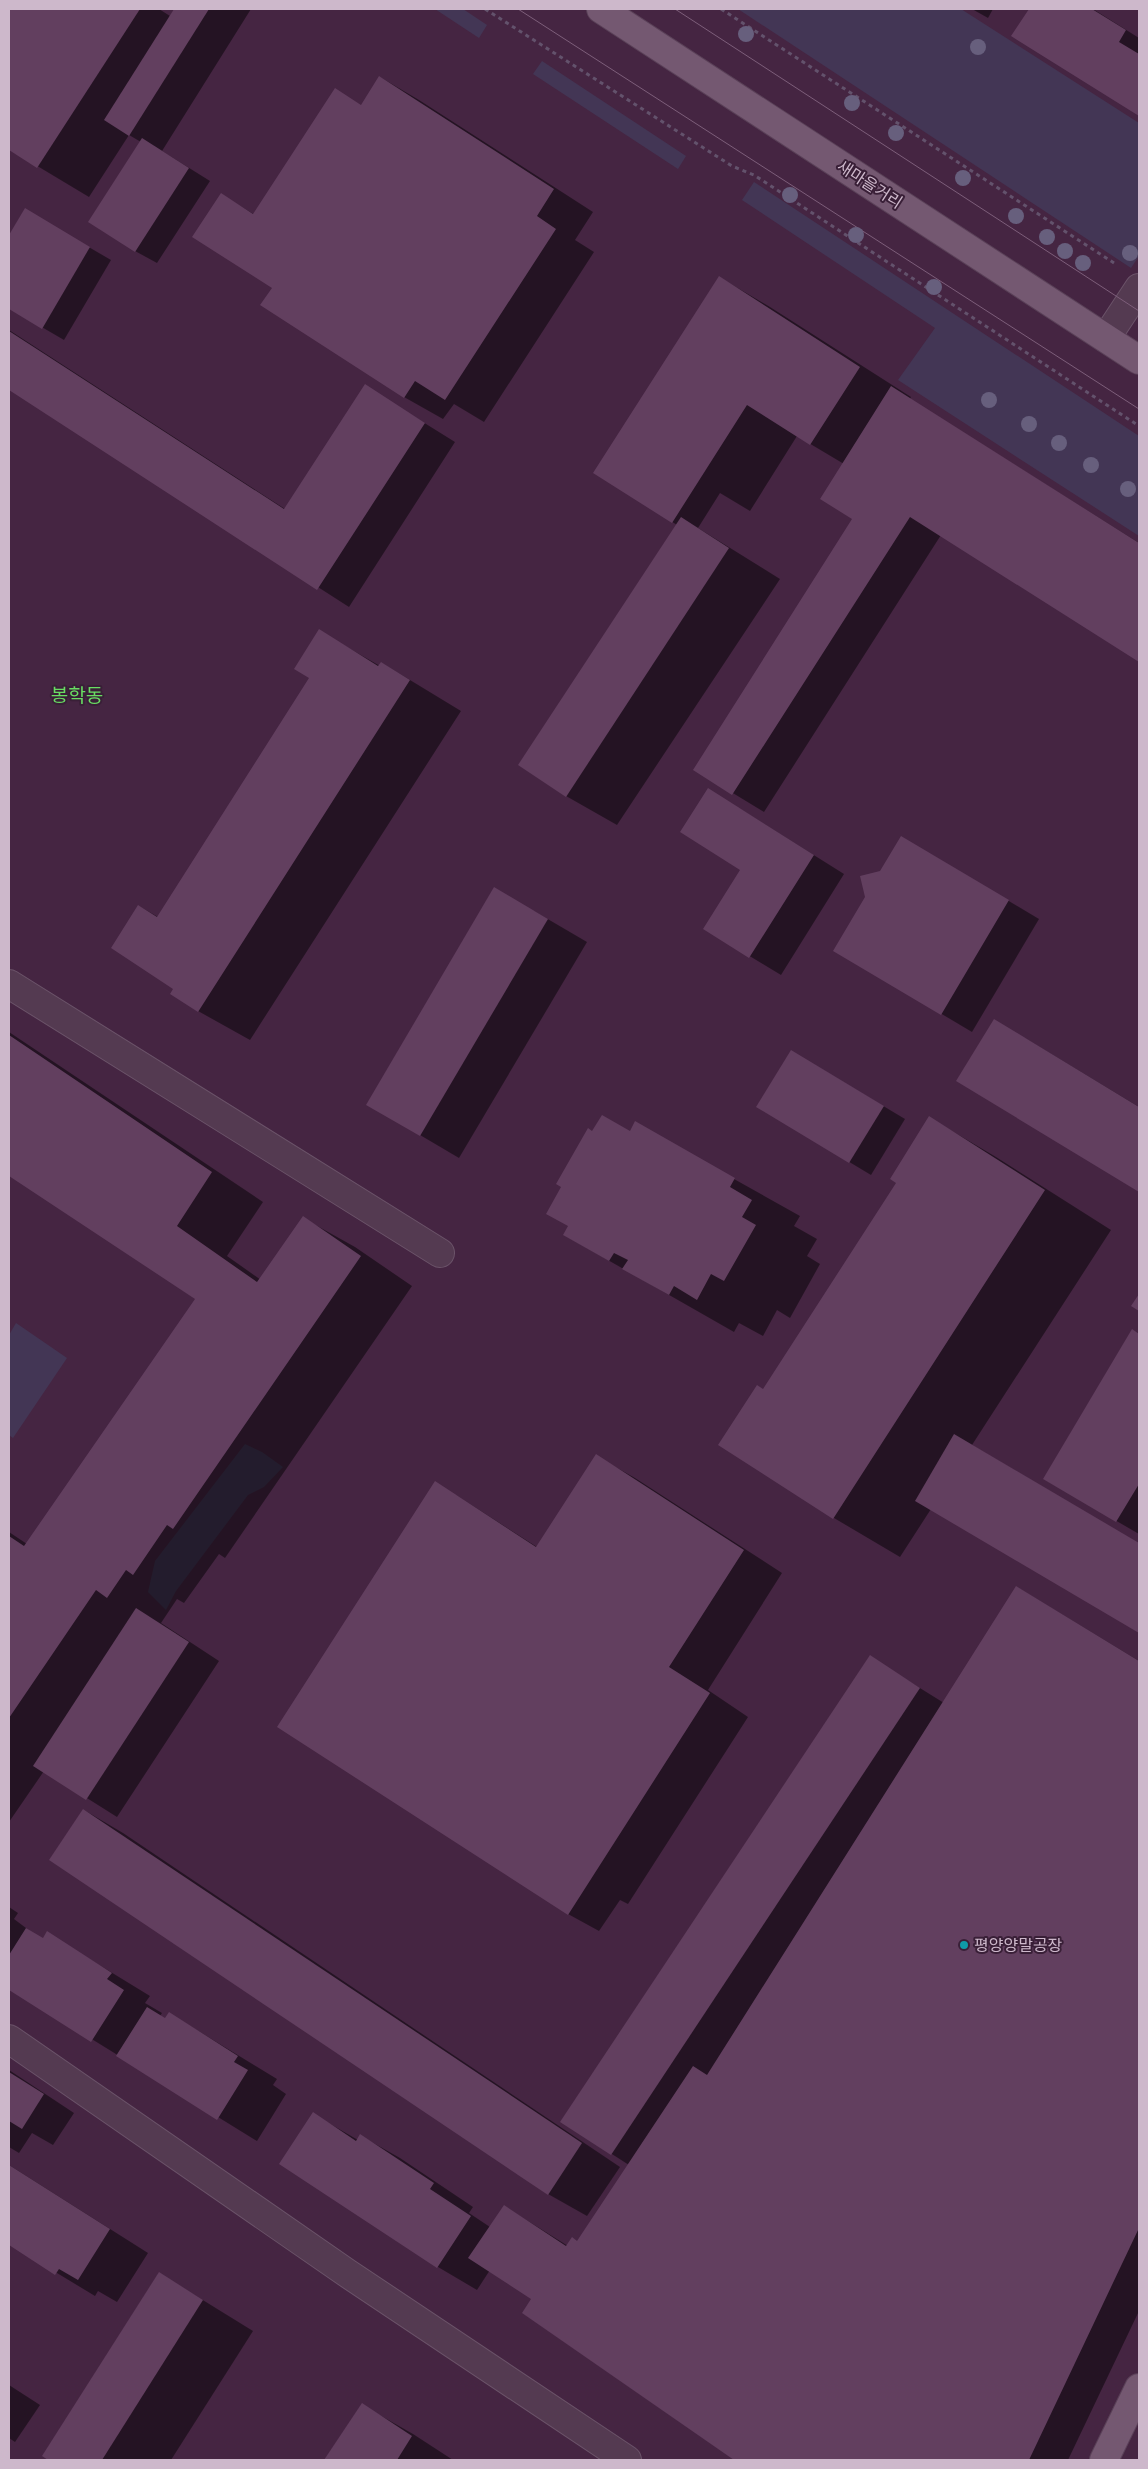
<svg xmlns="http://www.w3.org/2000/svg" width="1148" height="2469" viewBox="0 0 1148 2469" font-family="Cabin,'Noto Sans KR',sans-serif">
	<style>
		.green { fill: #433655 }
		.shadow { fill: #0007 }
		.building { fill: #623f5f }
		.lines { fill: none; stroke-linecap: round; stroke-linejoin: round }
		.minor-casing { stroke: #6b5369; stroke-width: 30 }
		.major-casing { stroke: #5a4158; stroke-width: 30 }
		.path { stroke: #63526c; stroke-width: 3; stroke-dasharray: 4 4; stroke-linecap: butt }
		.minor { stroke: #543a51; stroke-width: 28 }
		.major { stroke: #745871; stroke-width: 28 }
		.tram { stroke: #7d5e7a; stroke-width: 1 }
		.tree { fill: #675f7d }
		.culture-dot { fill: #0f9aa8; stroke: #391f37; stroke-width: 2 }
		.labels { text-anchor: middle; stroke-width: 4; stroke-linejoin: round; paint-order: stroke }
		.street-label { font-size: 16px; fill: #cdb8cb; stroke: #391f37 }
		.poi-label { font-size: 16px; fill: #cdb8cb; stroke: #391f37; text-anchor: start }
		.quarter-label { font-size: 19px; fill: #69dd63; stroke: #391f37 }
	</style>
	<rect width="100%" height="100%" fill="#452542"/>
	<g class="green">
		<path d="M435,9H463L487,25L479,38Z"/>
		<path d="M738,9H961L1139,123V256L1131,268Z"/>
		<path d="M542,61L686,156L678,169L533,74Z"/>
		<path d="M754,182L1139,436V536L898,380L935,328L742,200Z"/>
		<path d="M16,1323L67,1358L13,1438L9,1435V1335Z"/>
		<path d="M245,1444L262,1452L283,1467L264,1487L248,1495L176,1591L166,1610L148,1592L155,1561Z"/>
	</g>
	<g class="shadow">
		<path d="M9,9H159L170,16L175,9H251L162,151L210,181L157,263L135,251L141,142L129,135L89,197L9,149Z"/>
		<path d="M972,9H993L988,18Z"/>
		<path d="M1030,9H1093L1139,38V115L1013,35Z"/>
		<path d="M380,77L419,100L593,212L575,240L594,252L484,422L454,404L443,419L404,397L273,288L221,194L255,215L335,90L362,106Z"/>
		<path d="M25,210L111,260L64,340L9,308V237Z"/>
		<path d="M719,277L770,307L911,397L910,399L1139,543V661L941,535L764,812L695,770L854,518L844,464L797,436L750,511L720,493L698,528L780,579L617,825L566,796L677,525L595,472Z"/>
		<path d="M9,330L285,509L365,386L455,442L349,607L9,389Z"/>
		<path d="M319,631L380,666L382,663L461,711L250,1040L198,1011L175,988L139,906L158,917L311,678Z"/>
		<path d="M739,808L844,874L781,975L705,929L742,870Z"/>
		<path d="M932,855L1039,919L972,1032L834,950Z"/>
		<path d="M534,911L587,942L459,1158L420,1135Z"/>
		<path d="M9,1032L263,1202L227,1256L261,1280L303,1218L355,1247L412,1286L225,1558L219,1554L184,1603L177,1599L161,1623L219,1661L117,1817L44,1771L9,1822V1532L27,1544L196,1299L9,1174Z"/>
		<path d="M1025,1038L1139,1107V1191L958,1081Z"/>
		<path d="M813,1064L905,1119L871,1175L758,1107Z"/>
		<path d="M930,1118L996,1157L1111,1230L972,1445L1139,1544V1632L931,1509L900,1557L834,1518L720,1445L764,1390L898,1183Z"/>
		<path d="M631,1132L734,1179L800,1216L794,1226L817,1239L807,1256L820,1264L790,1318L777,1310L763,1336L739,1323L734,1332L564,1235L569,1226L593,1133Z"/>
		<path d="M1132,1331L1139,1335V1534L1044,1479Z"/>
		<path d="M596,1456L635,1478L782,1573L708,1690L748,1717L628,1904L620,1900L599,1931L568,1914L456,1495L537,1547Z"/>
		<path d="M1017,1587L1139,1661V2311L1068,2460H735L523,2313L533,2299L490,2270L477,2290L438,2267L281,2164L313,2114L358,2140L361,2136L400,2158L473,2207L469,2213L490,2227L504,2206L568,2246L578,2242L629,2165L562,2122L870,1657L944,1703Z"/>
		<path d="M84,1810L123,1833L620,2167L587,2216L548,2194Z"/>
		<path d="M9,1907L18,1913L14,1919L30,1931L43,1939L47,1933L150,1996L145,2003L162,2013L160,2016L166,2019L169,2013L277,2079L273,2085L286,2094L257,2141L9,1988Z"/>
		<path d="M9,2070L74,2113L53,2145L32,2133L19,2153L9,2147Z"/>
		<path d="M9,2165L148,2253L117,2302L98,2291L95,2296L9,2244Z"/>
		<path d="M159,2273L253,2331L171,2460H50L43,2456Z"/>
		<path d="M9,2385L40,2405L15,2442L9,2438Z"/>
		<path d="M362,2405L413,2434L453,2460H326Z"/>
	</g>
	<g class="building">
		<path d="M9,9H140L37,168L9,150Z"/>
		<path d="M174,9H209L129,136L104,120Z"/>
		<path d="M1029,9H1092L1126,30L1119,42L1139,54V116L1011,36Z"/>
		<path d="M379,76L554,189L537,216L556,229L445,400L415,381L404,398L260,305L272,288L192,237L221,193L253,214L335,88L361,105Z"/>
		<path d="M142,138L189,168L135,252L88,222Z"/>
		<path d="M25,208L90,247L42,329L9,309V235Z"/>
		<path d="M719,276L860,367L810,445L747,405L672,523L593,473Z"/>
		<path d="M9,331L284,509L365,384L425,423L317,590L9,390Z"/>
		<path d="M891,386L1139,543V662L910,517L732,795L693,770L852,519L820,499Z"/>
		<path d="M681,517L729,548L566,797L518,765Z"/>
		<path d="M319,629L378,666L381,662L410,680L198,1012L170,994L173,989L111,948L138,905L157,917L309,678L294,669Z"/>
		<path d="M708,788L814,855L749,958L703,929L740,870L680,832Z"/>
		<path d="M901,836L1009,900L941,1015L833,951L865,897L860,876L880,871Z"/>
		<path d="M494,887L548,919L420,1136L366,1105Z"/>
		<path d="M994,1019L1139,1107V1192L956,1081Z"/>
		<path d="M9,1035L212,1172L177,1226L257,1282L303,1216L361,1256L173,1529L167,1525L133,1575L126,1570L107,1598L96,1590L9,1718V1536L24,1546L195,1299L9,1176Z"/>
		<path d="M791,1050L884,1106L849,1163L756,1107Z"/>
		<path d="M602,1115L630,1131L635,1121L735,1178L730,1187L752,1200L742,1217L756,1225L724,1281L711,1274L697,1300L674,1286L669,1295L622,1269L628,1260L614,1253L609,1261L563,1235L568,1226L546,1214L561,1187L556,1184L588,1128L592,1131Z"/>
		<path d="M929,1116L1045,1190L833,1519L718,1445L757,1385L763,1389L896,1183L890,1179Z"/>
		<path d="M1139,1294V1311L1131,1306Z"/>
		<path d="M1132,1329L1139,1334V1484L1116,1522L1043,1479Z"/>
		<path d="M954,1434L1139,1543V1633L915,1501Z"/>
		<path d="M596,1454L744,1550L669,1667L710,1693L568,1915L277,1727L435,1481L536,1547Z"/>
		<path d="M1016,1586L1139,1661V2228L1029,2460H734L522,2313L531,2299L468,2258L504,2205L566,2246L572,2237L577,2241L693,2066L707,2075Z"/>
		<path d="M136,1608L189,1642L86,1800L33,1766Z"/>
		<path d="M870,1655L920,1688L611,2155L560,2122Z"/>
		<path d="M83,1809L582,2143L548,2195L49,1860Z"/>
		<path d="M26,1928L43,1938L47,1931L112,1973L107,1979L124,1990L91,2042L9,1990V1955Z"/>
		<path d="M147,2007L165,2018L169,2012L238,2056L234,2062L248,2070L217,2120L116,2056Z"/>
		<path d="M9,2072L44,2094L22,2129L9,2121Z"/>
		<path d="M313,2112L356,2141L360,2134L434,2183L430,2189L471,2216L437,2268L279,2164Z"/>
		<path d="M9,2165L110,2229L78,2280L59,2269L55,2275L9,2245Z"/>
		<path d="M159,2272L203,2300L102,2460H48L42,2456Z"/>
		<path d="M362,2403L412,2436L397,2460H324Z"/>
	</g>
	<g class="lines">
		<g class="minor-casing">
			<g id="minor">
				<path d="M1106,338L1139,288"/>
				<path d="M9,984L440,1253"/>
				<path d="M9,2039L347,2273L627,2460"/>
			</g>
		</g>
		<g class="major-casing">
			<g id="major">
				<path d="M601,9L1139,360"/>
				<path d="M1104,2460L1139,2388"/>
			</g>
		</g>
		<g class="path">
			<path d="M485,9L732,166L754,175L1139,426"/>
			<path d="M721,9L1114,263"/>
		</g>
		<use href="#minor" class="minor"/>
		<use href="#major" class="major"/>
		<g class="tram">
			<path d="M518,9L1139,409"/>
			<path d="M675,9L1139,311"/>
		</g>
	</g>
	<g class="tree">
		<circle cx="746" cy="34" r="8"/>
		<circle cx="978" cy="47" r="8"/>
		<circle cx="852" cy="103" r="8"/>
		<circle cx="896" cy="133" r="8"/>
		<circle cx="963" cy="178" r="8"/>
		<circle cx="790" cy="195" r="8"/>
		<circle cx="1016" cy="216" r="8"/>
		<circle cx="856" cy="235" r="8"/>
		<circle cx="1047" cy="237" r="8"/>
		<circle cx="1065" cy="251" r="8"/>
		<circle cx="1130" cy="253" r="8"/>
		<circle cx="1083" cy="263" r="8"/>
		<circle cx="934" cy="287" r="8"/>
		<circle cx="989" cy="400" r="8"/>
		<circle cx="1029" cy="424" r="8"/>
		<circle cx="1059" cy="443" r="8"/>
		<circle cx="1091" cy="465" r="8"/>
		<circle cx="1128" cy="489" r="8"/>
	</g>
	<circle class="culture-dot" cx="964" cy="1945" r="5"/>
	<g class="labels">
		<g class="street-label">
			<text transform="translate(870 184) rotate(33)" y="6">새마을거리</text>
		</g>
		<g class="poi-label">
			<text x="974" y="1951">평양양말공장</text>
		</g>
		<g class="quarter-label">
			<text x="77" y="702">봉학동</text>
		</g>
	</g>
	<rect width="1148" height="2469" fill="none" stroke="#cdb8cb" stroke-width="20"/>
</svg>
